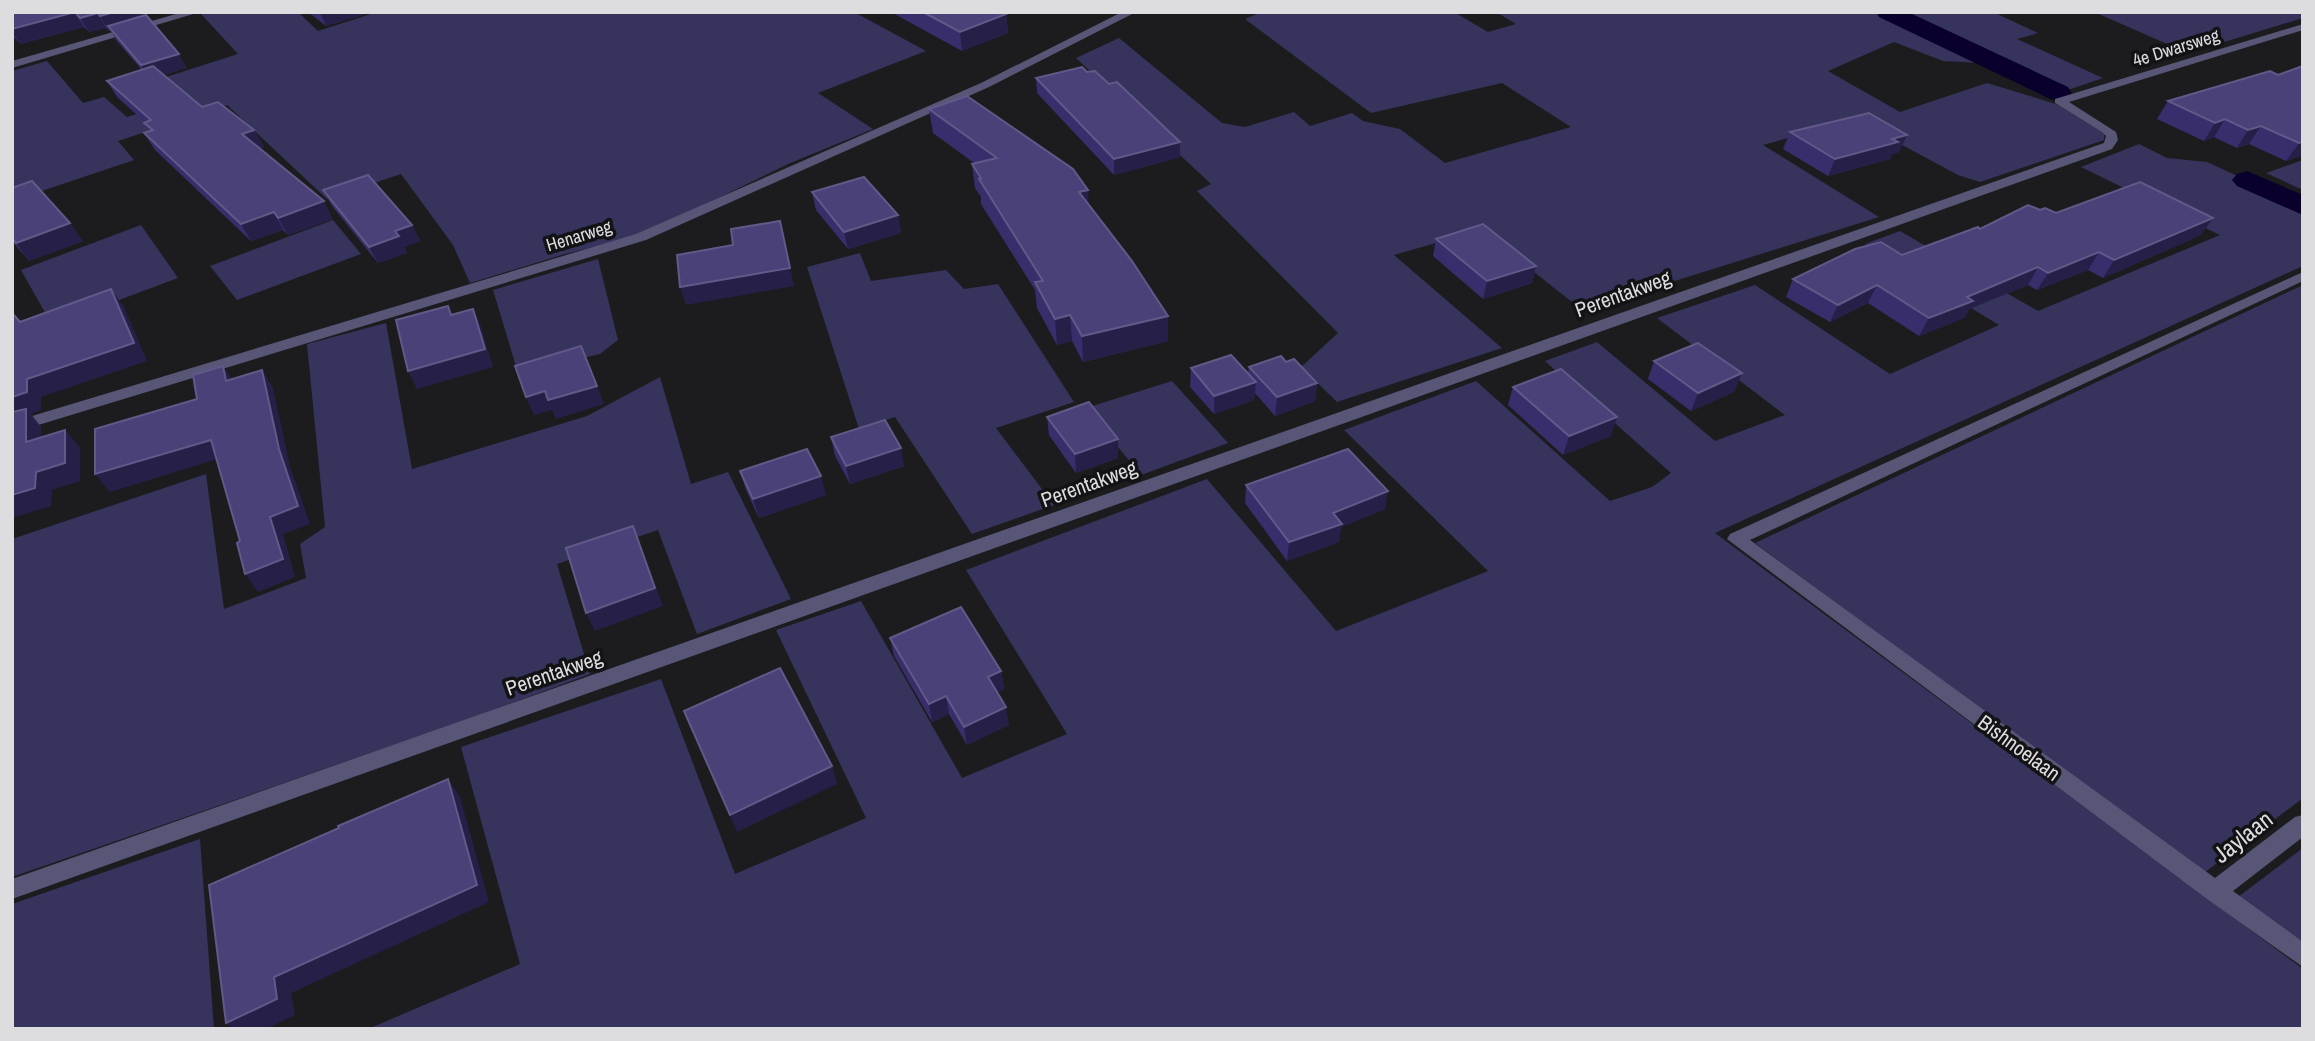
<svg xmlns="http://www.w3.org/2000/svg" width="2315" height="1041" viewBox="0 0 2315 1041" font-family="'Archivo Narrow',sans-serif">
	<style>
		.green { fill: #36335c }
		.lines { fill: none; stroke-linecap: round; stroke-linejoin: round }
		.canal { fill: #0a002c; fill-rule: evenodd }
		.minor { fill: #575676; fill-rule: evenodd }
		.wall { fill: #382e6c }
		.shaded-wall { fill: #261f48 }
		.building { fill: #4a4178; stroke: #615988; stroke-width: 2 }
		.labels { text-anchor: middle; stroke-width: 7; stroke-linejoin: round; paint-order: stroke }
		.far-street-label { font-size: 18px; fill: #dddde0; stroke: #131316 }
		.street-label { font-size: 21px; fill: #dddde0; stroke: #131316 }
		.near-street-label { font-size: 24px; fill: #dddde0; stroke: #131316 }
	</style>
	<rect width="100%" height="100%" fill="#1c1c1f"/>
	<g class="green">
		<path d="M208,12H298L318,31L377,12H854L926,51L818,93L873,129L788,164L642,235L565,254L470,283L453,245L401,174L327,199L227,105L118,141L134,160L12,201V71L47,61L83,103L104,97L127,117L188,98L163,78L238,54L201,14Z"/>
		<path d="M1262,12H1454L1488,32L1516,24L1496,12H1993L2038,33L2017,39L2103,78L2059,93L1997,64L1943,61L1894,42L1828,71L1900,112L1987,83L2056,104L2104,133V140L1980,182L1958,175L1854,119L1763,145L1879,217L1582,310L1481,230L1394,255L1502,348L1337,402L1301,367L1338,333L1197,191L1211,184L1076,58L1119,38L1222,123L1245,127L1294,112L1310,126L1352,113L1363,121L1400,129L1445,163L1571,127L1502,83L1371,113L1245,19Z"/>
		<path d="M2094,12H2303V18L2188,53Z"/>
		<path d="M2139,144L2167,158L2207,162L2303,206V266L1715,533L2303,969V1029H368L520,964L461,747L661,679L735,874L866,818L776,630L861,601L962,778L1067,734L966,570L1207,479L1336,631L1488,571L1344,430L1476,381L1610,501L1652,487L1671,473L1545,361L1597,342L1715,441L1785,415L1657,318L1755,285L1890,374L1999,325L1865,244L1900,231L2038,311L2220,235L2081,167Z"/>
		<path d="M2303,160V190L2266,173Z"/>
		<path d="M333,220L361,254L237,300L210,266Z"/>
		<path d="M141,225L178,278L52,325L21,270Z"/>
		<path d="M860,253L871,281L946,270L964,289L998,284L1074,402L996,428L1054,505L972,534L895,417L859,429L807,267Z"/>
		<path d="M598,259L618,340L600,354L518,373L493,290Z"/>
		<path d="M2303,285V798L2204,873L1755,543Z"/>
		<path d="M386,323L412,469L587,416L660,377L691,484L728,472L791,599L697,634L658,530L557,564L590,674L472,718L12,877V539L206,474L224,609L306,578L300,544L325,527L307,344Z"/>
		<path d="M1172,381L1228,443L1141,475L1086,408Z"/>
		<path d="M200,839L214,1029H12V904Z"/>
		<path d="M2303,848V943L2238,897Z"/>
	</g>
	<g class="lines">
		<g class="canal">
			<path d="M1876,12H1908L2068,87L2072,93L2068,99L2059,101L2050,99L1879,17Z"/>
			<path d="M2247,171L2303,195V215L2237,186L2232,180L2237,174Z"/>
		</g>
		<g class="minor">
			<path d="M183,12H200L12,68V61Z"/>
			<path d="M1122,12H1136L989,87L646,240L12,433V422L636,234L981,83Z"/>
			<path d="M2303,24V30L2069,102L2116,132L2118,140L2112,149L12,899V879L2104,143L2106,136L2102,132L2055,103V99Z"/>
			<path d="M2303,272V281L1750,540L2215,878L2295,817L2303,815V837L2233,891L2303,942V967L2207,899L1727,539L1730,534Z"/>
		</g>
	</g>
	<g class="wall">
		<path d="M12,12H141L179,54L186,68L163,75L202,107L254,130L264,147L259,148L333,219L288,235L283,230L251,241L155,150L144,133L149,131L145,122L117,97L107,81L142,70L116,40L111,30L109,31L106,28L89,32L84,27L20,44L12,35Z"/>
		<path d="M308,12H372L326,26Z"/>
		<path d="M891,12H1003L1006,14L1008,33L962,51Z"/>
		<path d="M2303,66V155L2286,161L2249,144L2237,148L2214,137L2204,141L2157,119L2168,101L2278,75Z"/>
		<path d="M1087,72L1109,84L1180,142V157L1114,175L1037,93L1036,78Z"/>
		<path d="M929,109L1089,204L1168,316V341L1083,362L1072,341L1057,345L1037,308L1035,290L981,204V197L975,188L972,164L974,163L933,133Z"/>
		<path d="M1790,132L1907,135L1899,152L1892,154L1890,159L1828,176L1783,149Z"/>
		<path d="M12,188L83,241L29,261L12,241Z"/>
		<path d="M323,190L412,225L420,241L404,247L407,253L378,263L332,206Z"/>
		<path d="M812,192L898,215L901,233L848,249L816,210Z"/>
		<path d="M2040,210L2201,235L2103,278L2088,270L2037,290L2028,285L1969,309L1964,318L1919,336L1868,303L1830,322L1786,297L1793,279L1902,255L1980,229Z"/>
		<path d="M1436,239L1536,266L1532,283L1483,299L1433,256Z"/>
		<path d="M1654,361L1742,373L1734,392L1691,411L1648,379Z"/>
		<path d="M1286,362L1317,383L1315,401L1275,416L1255,393L1254,400L1214,414L1190,387L1191,368L1248,374L1249,367Z"/>
		<path d="M1513,387L1611,436L1563,455L1508,405Z"/>
		<path d="M1047,417L1118,458L1076,473L1049,435Z"/>
		<path d="M831,437L904,466L850,484L835,456Z"/>
		<path d="M740,471L826,495L759,518L746,490Z"/>
		<path d="M1246,485L1385,509L1341,527L1339,542L1287,561L1245,503Z"/>
		<path d="M890,638L1001,671L1004,689L997,692L1009,725L967,745L949,714L932,722L894,656Z"/>
	</g>
	<g class="shaded-wall">
		<path d="M75,12L84,27L20,44L12,32V29Z"/>
		<path d="M114,12H141L146,20L108,26L111,30L109,31L100,16Z"/>
		<path d="M320,12H372L326,26Z"/>
		<path d="M98,13L106,28L89,32L80,18Z"/>
		<path d="M1006,14L1008,33L962,51L960,32Z"/>
		<path d="M179,54L186,68L149,79L141,65Z"/>
		<path d="M2225,119L2214,137L2204,141L2215,123Z"/>
		<path d="M2261,126L2249,144L2237,148L2248,130Z"/>
		<path d="M254,130L264,147L252,151L242,134Z"/>
		<path d="M1907,135L1899,152L1892,154L1890,159L1828,176L1835,159L1892,139Z"/>
		<path d="M1180,142V157L1114,175V159Z"/>
		<path d="M2303,142V155L2286,161L2299,143Z"/>
		<path d="M1088,190L1089,214L1079,192Z"/>
		<path d="M324,201L333,219L288,235L278,218Z"/>
		<path d="M274,212L283,230L251,241L241,224Z"/>
		<path d="M898,215L901,233L848,249L844,232Z"/>
		<path d="M2213,218L2201,235L2103,278L2114,260Z"/>
		<path d="M780,221L794,286L686,305L680,287Z"/>
		<path d="M70,223L83,241L29,261L16,243Z"/>
		<path d="M412,225L420,241L404,247L407,253L378,263L369,247L395,231Z"/>
		<path d="M2099,252L2088,270L2037,290L2048,273Z"/>
		<path d="M1536,266L1532,283L1483,299L1487,281Z"/>
		<path d="M2038,267L2028,285L1969,309L1964,318L1919,336L1929,318L1967,297Z"/>
		<path d="M1877,285L1868,303L1830,322L1838,305Z"/>
		<path d="M111,289L124,307L147,361L41,397V410L31,414L41,427L42,460L26,442L12,420V397L27,379Z"/>
		<path d="M473,309L481,327L493,367L417,389L408,371Z"/>
		<path d="M1070,315L1072,341L1057,345L1055,319Z"/>
		<path d="M1168,316V341L1083,362L1082,336Z"/>
		<path d="M223,366L235,383L226,381Z"/>
		<path d="M262,370L273,388L290,466L310,524L283,534L295,577L258,592L245,574L279,449Z"/>
		<path d="M1742,373L1734,392L1691,411L1698,393Z"/>
		<path d="M1256,382L1254,400L1214,414V396Z"/>
		<path d="M1317,383L1315,401L1275,416L1277,397Z"/>
		<path d="M597,386L604,404L556,419L552,410L534,415L526,397L545,391Z"/>
		<path d="M1617,417L1611,436L1563,455L1569,436Z"/>
		<path d="M65,430L80,448V481L52,490L51,506L12,518V495L36,472Z"/>
		<path d="M1118,439V458L1076,473L1075,454Z"/>
		<path d="M211,440L224,457L110,492L95,474Z"/>
		<path d="M901,448L904,466L850,484L846,466Z"/>
		<path d="M821,476L826,495L759,518L753,499Z"/>
		<path d="M1388,491L1385,509L1341,527L1339,542L1287,561L1289,542L1333,513Z"/>
		<path d="M633,526L663,606L595,631L586,613Z"/>
		<path d="M1001,671L1004,689L990,695L988,677Z"/>
		<path d="M946,696L949,714L932,722L929,704Z"/>
		<path d="M1006,707L1009,725L967,745L964,727Z"/>
		<path d="M832,766L837,784L737,832L730,815Z"/>
		<path d="M448,779L460,797L489,902L291,993L295,1015L266,1029H232L226,1023L274,977Z"/>
	</g>
	<g class="building">
		<path d="M12,12H75L12,29Z"/>
		<path d="M75,12H114L100,16L98,13L80,18Z"/>
		<path d="M923,12H1003L1006,14L960,32Z"/>
		<path d="M146,15L179,54L141,65L108,26Z"/>
		<path d="M153,66L202,107L218,102L254,130L242,134L324,201L278,218L274,212L241,224L144,133L153,130L144,123L151,120L107,81Z"/>
		<path d="M2303,66V142L2299,143L2261,126L2248,130L2225,119L2215,123L2168,101L2270,71L2278,75Z"/>
		<path d="M1082,67L1087,72L1095,71L1109,84L1117,82L1180,142L1114,159L1036,78Z"/>
		<path d="M967,96L1073,169L1088,190L1079,192L1132,261L1168,316L1082,336L1070,315L1055,319L1035,282L1043,281L979,179L981,178L972,164L997,158L929,109Z"/>
		<path d="M1869,113L1907,135L1892,139L1898,142L1835,159L1790,132Z"/>
		<path d="M368,175L412,225L395,231L399,236L369,247L323,190Z"/>
		<path d="M864,177L898,215L844,232L812,192Z"/>
		<path d="M32,181L70,223L16,243L12,238V188Z"/>
		<path d="M2140,182L2213,218L2114,260L2099,252L2048,273L2038,267L1967,297L1973,301L1929,318L1877,285L1838,305L1793,279L1855,249L1881,242L1902,255L1978,227L1980,229L2028,205L2040,210L2045,208L2056,213Z"/>
		<path d="M780,221L790,268L680,287L677,255L733,245L731,229Z"/>
		<path d="M1483,224L1536,266L1487,281L1436,239Z"/>
		<path d="M111,289L134,343L27,379V392L12,397V313L20,322Z"/>
		<path d="M448,306L451,315L473,309L485,349L408,371L396,320Z"/>
		<path d="M1698,343L1742,373L1698,393L1654,361Z"/>
		<path d="M581,346L597,386L548,400L545,391L526,397L515,366Z"/>
		<path d="M1231,355L1256,382L1214,396L1191,368Z"/>
		<path d="M1281,356L1286,362L1294,359L1317,383L1277,397L1249,367Z"/>
		<path d="M223,366L226,381L262,370L279,449L298,506L270,517L283,559L245,574L237,543L240,541L211,440L95,474V429L197,399L193,375Z"/>
		<path d="M1561,369L1617,417L1569,436L1513,387Z"/>
		<path d="M1089,402L1118,439L1075,454L1047,417Z"/>
		<path d="M26,409V442L65,430V463L36,472L35,488L12,495V412Z"/>
		<path d="M885,420L901,448L846,466L831,437Z"/>
		<path d="M807,449L821,476L753,499L740,471Z"/>
		<path d="M1348,449L1388,491L1333,513L1342,524L1289,542L1246,485Z"/>
		<path d="M633,526L655,588L586,613L566,548Z"/>
		<path d="M961,607L1001,671L988,677L1006,707L964,727L946,696L929,704L890,638Z"/>
		<path d="M780,668L832,766L730,815L684,711Z"/>
		<path d="M448,779L477,885L274,977L277,999L226,1023L209,885L339,828L338,826Z"/>
	</g>
	<g class="labels">
		<g class="far-street-label">
			<text transform="translate(2176 48) rotate(-17)" y="6">4e Dwarsweg</text>
			<text transform="translate(579 236) rotate(-17)" y="6">Henarweg</text>
		</g>
		<g class="street-label">
			<text transform="translate(1623 294) rotate(-20)" y="7">Perentakweg</text>
			<text transform="translate(1089 484) rotate(-20)" y="7">Perentakweg</text>
			<text transform="translate(554 673) rotate(-19)" y="7">Perentakweg</text>
			<text transform="translate(2019 748) rotate(36)" y="7">Bishnoelaan</text>
		</g>
		<g class="near-street-label">
			<text transform="translate(2243 837) rotate(-38)" y="8">Jaylaan</text>
		</g>
	</g>
	<rect width="2315" height="1041" fill="none" stroke="#dddde0" stroke-width="28"/>
</svg>
